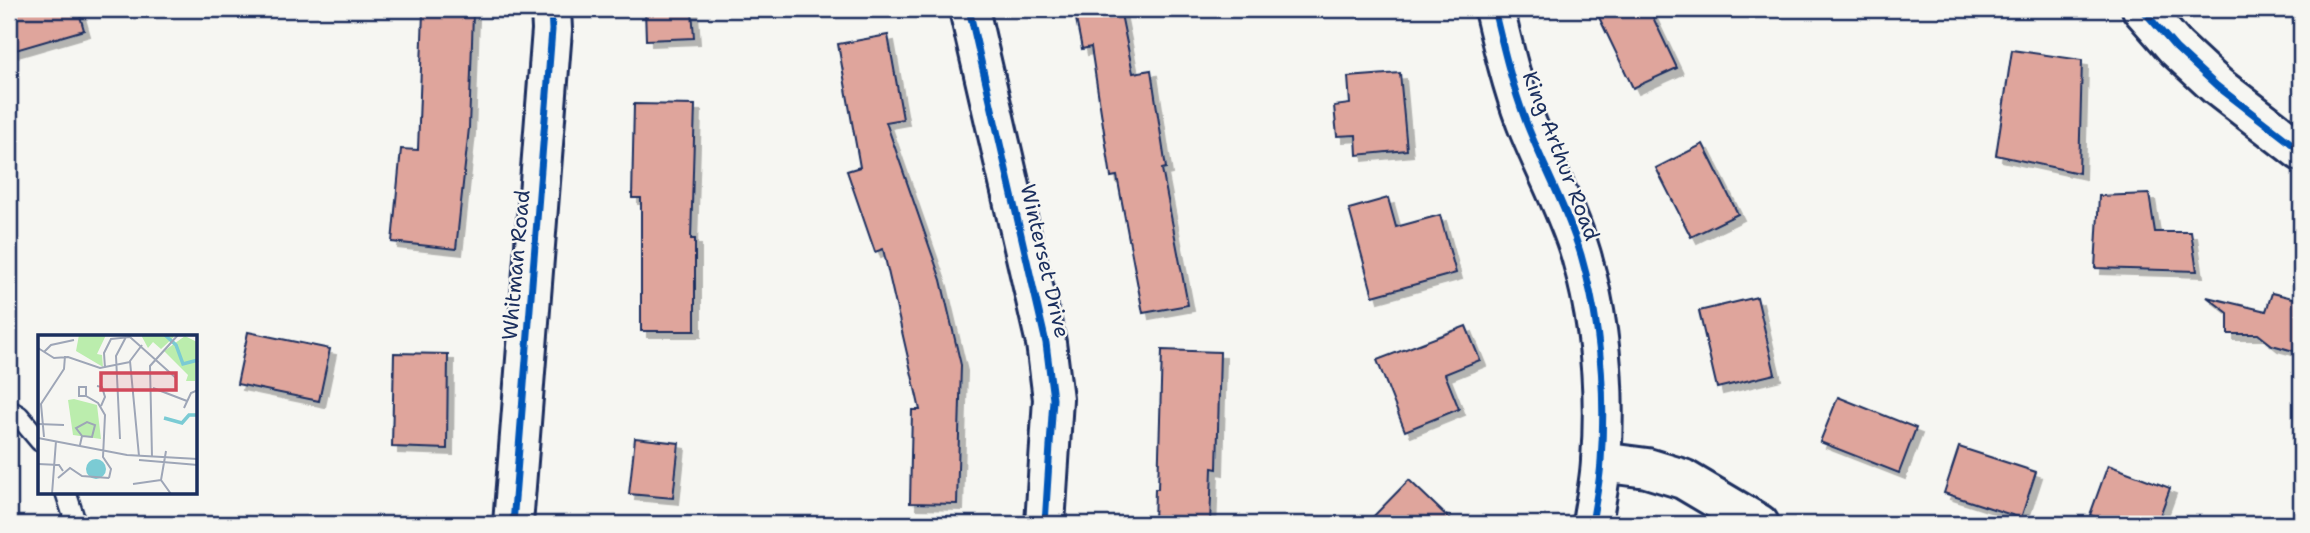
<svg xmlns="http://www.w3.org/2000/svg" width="2310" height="533" viewBox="0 0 2310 533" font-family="'Shantell Sans',sans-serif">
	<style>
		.building { fill: #dfa59c; stroke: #1b2f5e; stroke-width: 2; filter: url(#shadow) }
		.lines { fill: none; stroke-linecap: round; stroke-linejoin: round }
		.lane-casing { stroke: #1b2f5e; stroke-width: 24 }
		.street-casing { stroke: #1b2f5e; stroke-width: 44 }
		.secondary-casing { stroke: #1b2f5e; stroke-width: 44 }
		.lane { stroke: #f6f6f2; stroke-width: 19 }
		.street { stroke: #f6f6f2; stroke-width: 38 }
		.secondary { stroke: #f6f6f2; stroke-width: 38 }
		.cycleway-casing { stroke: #f6f6f2; stroke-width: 11 }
		.cycleway { stroke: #0057b8; stroke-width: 7 }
		.labels { text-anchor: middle; stroke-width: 5; stroke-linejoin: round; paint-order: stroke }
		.street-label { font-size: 21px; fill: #1b2f5e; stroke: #f6f6f2 }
		.inset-river { fill: none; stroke: #7bcbd4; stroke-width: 3.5 }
		.inset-road { fill: none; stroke: #9ea6b7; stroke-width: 2 }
		.view { fill: #d1495b; fill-opacity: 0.15; stroke: #d1495b; stroke-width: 3.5 }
		.inset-edge { fill: none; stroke: #1b2f5e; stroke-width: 3.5 }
	</style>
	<defs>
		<filter id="shadow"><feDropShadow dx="6" dy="6" stdDeviation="0" flood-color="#0004"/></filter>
	</defs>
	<rect width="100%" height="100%" fill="#f6f6f2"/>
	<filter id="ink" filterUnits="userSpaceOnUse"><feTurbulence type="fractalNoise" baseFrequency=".0143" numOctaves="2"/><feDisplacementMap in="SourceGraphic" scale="14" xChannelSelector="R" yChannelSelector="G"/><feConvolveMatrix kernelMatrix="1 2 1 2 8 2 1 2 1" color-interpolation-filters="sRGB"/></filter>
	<g filter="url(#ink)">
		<g class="building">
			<path d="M9,9H78L84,30L9,52Z"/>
			<path d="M645,9H692L694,38L646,40Z"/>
			<path d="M1074,9H1120L1133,73L1151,70L1166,168L1162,169L1188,305L1143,313L1117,176L1111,177L1091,47L1082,49Z"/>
			<path d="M1595,9H1649L1677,68L1633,88Z"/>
			<path d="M423,12L473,14L469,128L456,249L392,242L401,149L418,150Z"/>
			<path d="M888,35L903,119L886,122L941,280L961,365L957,504L910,503L912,410H920L883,249L875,252L847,171L860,167L838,44Z"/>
			<path d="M2012,50L2082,60L2079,173L1996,155Z"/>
			<path d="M1400,73L1407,150L1357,155L1356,135L1337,136L1334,106L1350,104L1348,77Z"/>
			<path d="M634,104L695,105L691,239H695V331H641V198H632Z"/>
			<path d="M1703,144L1738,214L1691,237L1656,168Z"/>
			<path d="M2149,194L2155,232H2191L2197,271L2095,268L2099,196Z"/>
			<path d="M1388,198L1396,227L1440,215L1456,273L1373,296L1349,209Z"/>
			<path d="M2272,293L2301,300V353L2272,345L2258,334H2228V313L2207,297L2266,311Z"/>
			<path d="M1757,297L1775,374L1717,388L1699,311Z"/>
			<path d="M1466,326L1480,360L1445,374L1459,409L1405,431L1377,360Z"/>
			<path d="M248,332L330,349L319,401L237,384Z"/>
			<path d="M1162,350L1220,352L1217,469L1212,468L1210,524H1154L1155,489H1158Z"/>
			<path d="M394,353L448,354L447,449L392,447Z"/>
			<path d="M1838,397L1916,428L1899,473L1820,442Z"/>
			<path d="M635,438L679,443L673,498L629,494Z"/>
			<path d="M1959,447L2036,472L2021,518L1944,493Z"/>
			<path d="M2108,465L2170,488L2157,524H2114L2090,515Z"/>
			<path d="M1409,480L1455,524H1366Z"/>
		</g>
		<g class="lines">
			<g class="lane-casing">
				<g id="lane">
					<path d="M9,410L19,416L40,441"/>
					<path d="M66,493L76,524"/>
				</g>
			</g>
			<g class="street-casing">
				<g id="street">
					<path d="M969,9L1046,343L1053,399L1045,524"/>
					<path d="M2142,9L2176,48L2217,86L2301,151"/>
					<path d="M1601,462L1647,468L1683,479L1759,524"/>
					<path d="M513,524L552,30L551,9"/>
				</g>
			</g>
			<g class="secondary-casing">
				<path id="secondary" d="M1494,9C1503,47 1512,85 1526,122C1543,166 1567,208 1581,255C1600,321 1606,392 1601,461C1600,482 1595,503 1592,524"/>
			</g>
			<use href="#lane" class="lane"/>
			<use href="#street" class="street"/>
			<use href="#secondary" class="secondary"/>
			<g class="cycleway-casing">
				<g id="cycleway">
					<path d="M969,9L1046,343L1053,399L1045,524"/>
					<path d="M1494,9C1503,47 1512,85 1526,122C1543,166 1567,208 1581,255C1600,321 1606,392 1601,461C1600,482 1595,503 1592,524"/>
					<path d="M2142,9L2176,48L2217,86L2301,151"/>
					<path d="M513,524L552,30L551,9"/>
				</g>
			</g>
			<use href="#cycleway" class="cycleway"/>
		</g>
	</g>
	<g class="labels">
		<g class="street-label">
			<text transform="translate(1561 156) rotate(69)" y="7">King Arthur Road</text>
			<text transform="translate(1045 261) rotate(77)" y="7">Winterset Drive</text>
			<text transform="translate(516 265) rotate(-85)" y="7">Whitman Road</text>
		</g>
	</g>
	<g transform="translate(38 335)">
		<rect width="159" height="159" fill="#f6f6f2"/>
		<path d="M41,0H68L59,19L64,20L65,32L38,16ZM103,0H133L136,2L123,14L115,7L110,13ZM147,1L159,7L157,46H148L150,40L126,16ZM36,64L59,70L63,104L35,100L30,65Z" fill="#bbedad"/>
		<path d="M48 134a10 10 0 1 1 20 0a10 10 0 1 1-20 0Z" fill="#7bcbd4"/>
		<path class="inset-river" d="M127,0L138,10L145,29L160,25M126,83L144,88L151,80H160"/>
		<path class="inset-road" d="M0,13L16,23L30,22L62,33L92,27M6,17L13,10L36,5M67,33L66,18L73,4L92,2L138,43M59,51L64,52L67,62L63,71M115,53L149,66M48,61H41V52H48V61L60,68L67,80L65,122L73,134L71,143M146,73L153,58L160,55M0,89L26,90M6,102L3,69L26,34L27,21M0,103L89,120L160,124M82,104L78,21L88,2M42,110L44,101L38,93L49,87L57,90L54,102L44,101M128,116L123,145L133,159M101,121L92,26L104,10M114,122L112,31L140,0M101,125L160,130M0,129L21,130L25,136M20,143L32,133L44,141L71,143M95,149L123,145M14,159L18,106"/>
		<path class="view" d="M63,38H138V55H63Z"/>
		<rect width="159" height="159" class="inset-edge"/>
	</g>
	<rect width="2310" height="533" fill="none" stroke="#f6f6f2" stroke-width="35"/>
	<rect x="18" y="18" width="2275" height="498" fill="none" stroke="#1b2f5e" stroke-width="2.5" filter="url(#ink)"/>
</svg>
